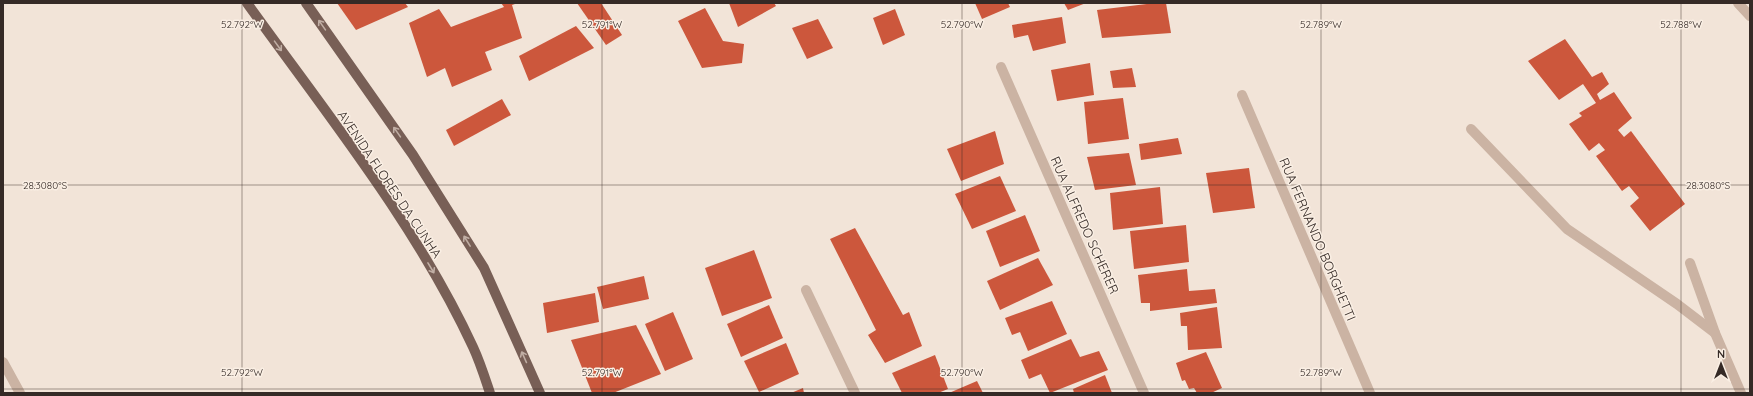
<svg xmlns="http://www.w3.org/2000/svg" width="1753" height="396" viewBox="0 0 1753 396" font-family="Quicksand,sans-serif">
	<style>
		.building { fill: #cc573c }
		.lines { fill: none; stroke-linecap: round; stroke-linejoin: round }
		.minor { stroke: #cbb3a3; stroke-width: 10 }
		.major { stroke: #785f56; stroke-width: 10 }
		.oneway { stroke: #c0aea4 }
		.ticks { fill: none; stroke: #352a26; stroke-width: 1; stroke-opacity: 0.45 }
		.labels { text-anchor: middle; stroke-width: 3; stroke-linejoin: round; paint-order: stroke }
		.street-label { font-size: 13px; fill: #352a26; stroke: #faefe4 }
		.ticks-label { font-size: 10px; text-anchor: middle; fill: #352a26; stroke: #faefe4; stroke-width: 3; stroke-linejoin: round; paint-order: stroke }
	</style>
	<rect width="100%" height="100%" fill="#f2e4d8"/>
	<g class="building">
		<path d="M337,3H405L408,7L356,30Z"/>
		<path d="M501,3H518L512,5L522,38L485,52L492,70L452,87L445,68L427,77L409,23L439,9L451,27L504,7Z"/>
		<path d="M577,3H601L622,35L606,45Z"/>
		<path d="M729,3H774L776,6L738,27Z"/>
		<path d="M975,3H1008L1010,7L982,19Z"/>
		<path d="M1064,3H1086L1068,10Z"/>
		<path d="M1155,3H1166L1171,33L1102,38L1097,10Z"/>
		<path d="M705,8L723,41L744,44L742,63L702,68L678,21Z"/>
		<path d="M895,9L905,35L883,45L873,18Z"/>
		<path d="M1062,17L1066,43L1033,51L1028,35L1014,38L1012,25Z"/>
		<path d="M818,19L833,48L807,59L792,28Z"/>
		<path d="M576,26L594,48L529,81L519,56Z"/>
		<path d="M1565,39L1592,77L1602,72L1609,84L1597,94L1600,100L1614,92L1632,118L1618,130L1624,137L1631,131L1685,204L1650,231L1630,206L1639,198L1629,186L1622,191L1596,156L1605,150L1599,143L1589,151L1569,124L1582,116L1579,113L1596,103L1583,84L1559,100L1528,61Z"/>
		<path d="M1090,63L1094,95L1057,101L1051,70Z"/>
		<path d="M1132,68L1136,87L1113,88L1110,71Z"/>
		<path d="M1123,98L1129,139L1088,144L1084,102Z"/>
		<path d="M502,99L511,115L454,146L446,130Z"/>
		<path d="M995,131L1004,164L961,181L947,149Z"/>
		<path d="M1178,138L1182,154L1141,160L1139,144Z"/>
		<path d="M1129,153L1136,185L1095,190L1087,157Z"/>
		<path d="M1249,168L1255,208L1213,213L1206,173Z"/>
		<path d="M1000,176L1016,211L972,229L955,194Z"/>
		<path d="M1160,187L1163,224L1113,230L1110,193Z"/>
		<path d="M1025,215L1040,251L1000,267L986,231Z"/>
		<path d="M1186,225L1189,262L1134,269L1130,231Z"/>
		<path d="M855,228L903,315L909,312L922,346L885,363L868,335L876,330L830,239Z"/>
		<path d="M754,250L772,298L722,316L705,268Z"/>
		<path d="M1038,258L1053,285L1000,310L987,281Z"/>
		<path d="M1187,269L1189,291L1215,289L1217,303L1150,311V303H1141L1138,275Z"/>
		<path d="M644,276L649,299L603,309L597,287Z"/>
		<path d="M595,293L599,322L547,333L543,303Z"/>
		<path d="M1052,301L1067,334L1028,351L1020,332L1012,335L1005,318Z"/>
		<path d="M769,305L783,338L741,357L727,324Z"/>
		<path d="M1217,307L1222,348L1188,350L1187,326H1181L1180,313Z"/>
		<path d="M673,312L693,359L665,371L645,324Z"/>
		<path d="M636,325L661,374L613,393H592L571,340Z"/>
		<path d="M1071,339L1080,357L1099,351L1108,370L1050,393L1041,374L1029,379L1021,360Z"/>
		<path d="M786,343L799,374L759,392L744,361Z"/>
		<path d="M1206,352L1222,388L1211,393H1197L1194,388L1189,389L1185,380L1182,381L1176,363Z"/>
		<path d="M935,355L948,389L938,393H902L892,373Z"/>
		<path d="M1105,375L1112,393H1074L1073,389Z"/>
		<path d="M977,381L983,393H949Z"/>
		<path d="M803,388L804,393H791Z"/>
	</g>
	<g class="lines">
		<g class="minor">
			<path d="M1738,3L1750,16"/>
			<path d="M1001,67L1144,393"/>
			<path d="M1242,95L1370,393"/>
			<path d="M1471,129L1567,229L1677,304L1715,333"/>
			<path d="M1690,263L1715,333L1741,393"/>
			<path d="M806,290L855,393"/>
			<path d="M3,362L20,393"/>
		</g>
		<g class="major">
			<path d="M247,3C326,113 416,224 473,347C480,362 485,378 490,393"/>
			<path d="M306,3L413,155L484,268L540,393"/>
		</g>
	</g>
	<defs><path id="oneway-shaft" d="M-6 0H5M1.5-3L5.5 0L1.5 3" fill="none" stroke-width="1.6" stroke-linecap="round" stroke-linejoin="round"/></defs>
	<g class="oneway">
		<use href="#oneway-shaft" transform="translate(322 25) rotate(-125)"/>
		<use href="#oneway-shaft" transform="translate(278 46) rotate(54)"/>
		<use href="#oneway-shaft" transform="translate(397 132) rotate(-125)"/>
		<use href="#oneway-shaft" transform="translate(467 241) rotate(-122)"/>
		<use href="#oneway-shaft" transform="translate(431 268) rotate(59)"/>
		<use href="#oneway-shaft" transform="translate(524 357) rotate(-114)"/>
	</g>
	<path class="ticks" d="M242,3V393M602,3V393M962,3V393M1321,3V393M1681,3V393M3,185H1750M3,389H1750"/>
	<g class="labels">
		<g class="street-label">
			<text transform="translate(390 184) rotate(56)" y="5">AVENIDA FLORES DA CUNHA</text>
			<text transform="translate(1085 225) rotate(66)" y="5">RUA ALFREDO SCHERER</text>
			<text transform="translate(1318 239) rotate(67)" y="5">RUA FERNANDO BORGHETTI</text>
		</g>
	</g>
	<g class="ticks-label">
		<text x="242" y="28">52.792°W</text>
		<text x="602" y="28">52.791°W</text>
		<text x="962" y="28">52.790°W</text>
		<text x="1321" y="28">52.789°W</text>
		<text x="1681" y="28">52.788°W</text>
		<text x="45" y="189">28.3080°S</text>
		<text x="1708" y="189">28.3080°S</text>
		<text x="242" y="376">52.792°W</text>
		<text x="602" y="376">52.791°W</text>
		<text x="962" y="376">52.790°W</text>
		<text x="1321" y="376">52.789°W</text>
	</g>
	<rect width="1753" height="396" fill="none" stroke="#352a26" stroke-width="8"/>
	<g transform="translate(1721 364)" stroke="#faefe4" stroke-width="3" paint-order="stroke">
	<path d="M0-3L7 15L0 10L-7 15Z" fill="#352a26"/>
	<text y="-6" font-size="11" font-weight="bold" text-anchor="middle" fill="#352a26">N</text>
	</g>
</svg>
